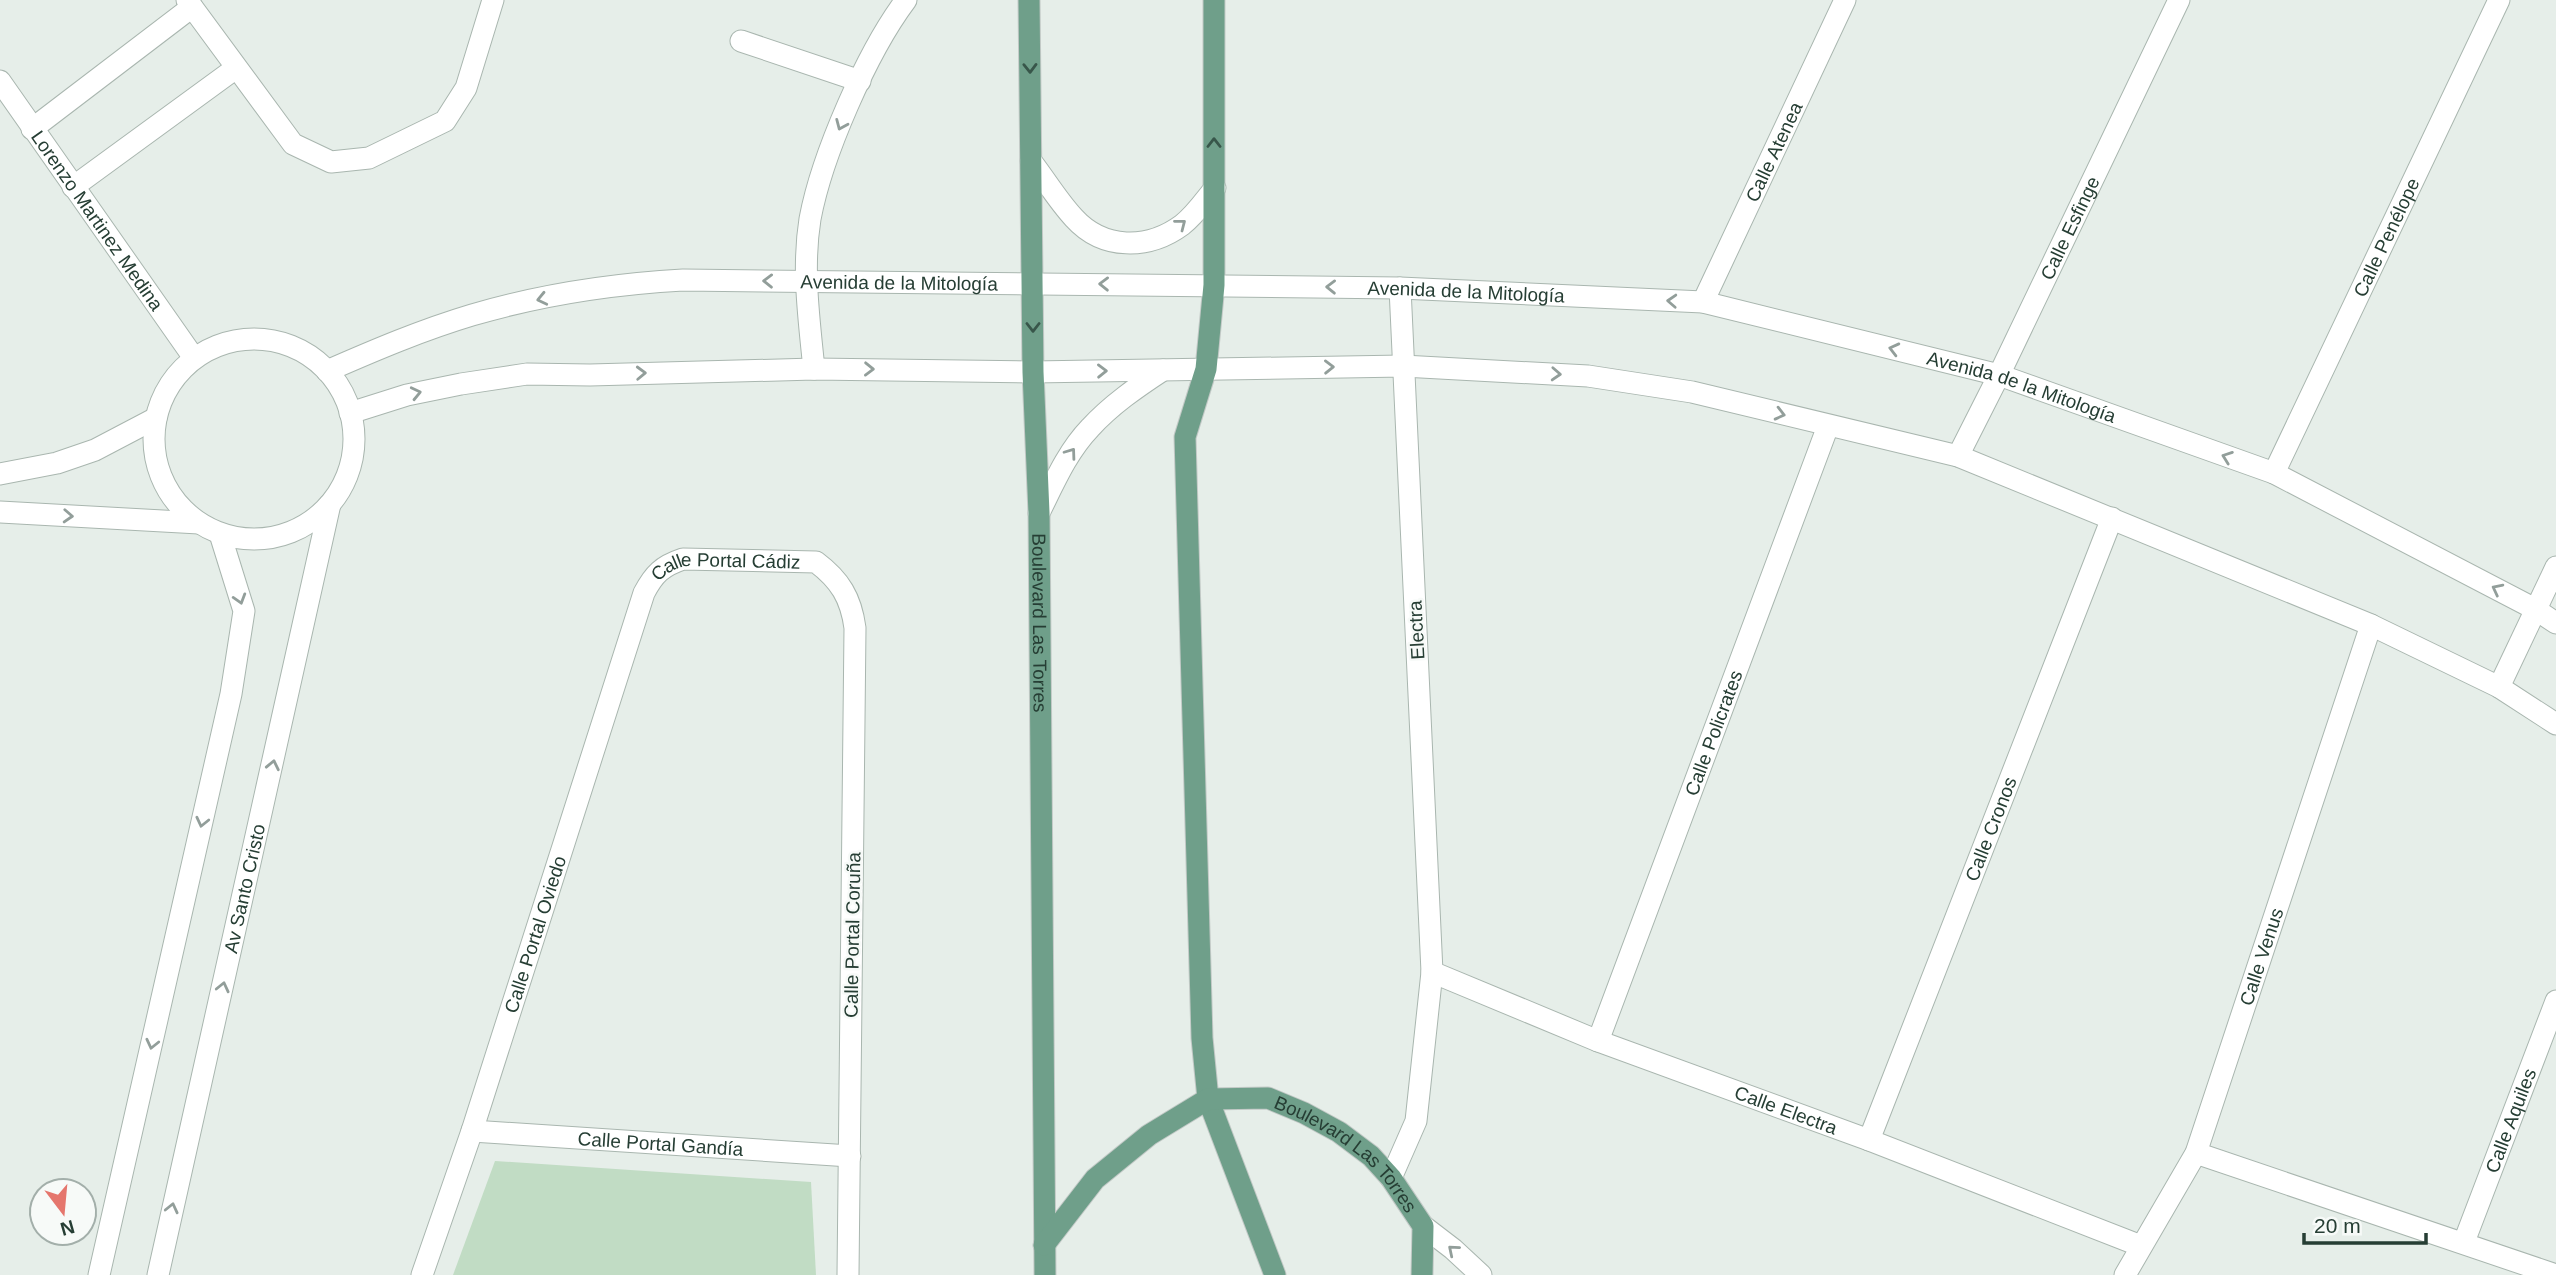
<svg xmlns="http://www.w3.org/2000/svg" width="2556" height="1275" viewBox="0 0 2556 1275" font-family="Helvetica,sans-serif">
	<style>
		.green { fill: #c1dcc4 }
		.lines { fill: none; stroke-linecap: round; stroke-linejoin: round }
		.minor-casing { stroke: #a9b6af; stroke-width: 23 }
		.major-casing { stroke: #c2c9c6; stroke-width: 23 }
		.minor { stroke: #fff; stroke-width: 21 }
		.major { stroke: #6f9f8a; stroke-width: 21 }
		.oneway { stroke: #38564a }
		.oneway2 { stroke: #929e9a }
		.labels { text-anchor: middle; stroke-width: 5; stroke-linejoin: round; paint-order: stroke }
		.street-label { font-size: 19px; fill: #263e34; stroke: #f7faf8 }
	</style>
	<rect width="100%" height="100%" fill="#e6eee9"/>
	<path class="green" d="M495,1161L811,1182L816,1275H453Z"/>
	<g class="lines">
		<g class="minor-casing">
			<g id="minor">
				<path d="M187,0L293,144L331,162L369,158L445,121L466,88L493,0"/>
				<path d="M741,41L860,81"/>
				<path id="s1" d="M0,81L194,358"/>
				<path d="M32,129L192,7"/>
				<path d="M1031,161C1045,179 1058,201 1074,218C1103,250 1148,250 1182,225C1195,215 1205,200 1215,188"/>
				<path d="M73,187L236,68"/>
				<path id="s2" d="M1703,302L1845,0"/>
				<circle cx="254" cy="439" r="100"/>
				<path d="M814,369C809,319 802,269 810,219C822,155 867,52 906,0"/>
				<path id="s3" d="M327,371C375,350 422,330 472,315C540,295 612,284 683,280L1400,288L1703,302L1999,375L2274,473L2535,609L2556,623"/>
				<path d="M350,413L407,395L461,384L527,374L590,375L814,369L1033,372L1403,366L1588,376L1692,392L1958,456L2371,625L2499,687L2556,724"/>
				<path id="s4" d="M1958,456L1999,375L2179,0"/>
				<path id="s5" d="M2274,473L2499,0"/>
				<path d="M0,474L57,463L95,450L156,418"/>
				<path d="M0,512L199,523"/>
				<path d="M1039,513C1054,483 1067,452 1090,428C1111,405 1137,387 1163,370"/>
				<path d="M2499,687L2556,567"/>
				<path id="s6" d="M1432,972L1598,1041L1869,1140L2141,1246"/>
				<path id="s7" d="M1598,1041L1828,426"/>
				<path id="s8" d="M472,1131L850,1156"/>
				<path id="s9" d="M1869,1140L2112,518"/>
				<path d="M2196,1153L2556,1275"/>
				<path d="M1391,1178L1416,1121L1432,972L1400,288"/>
				<path d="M1423,1226L1453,1249L1481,1275"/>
				<path id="s10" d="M2464,1242L2556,1001"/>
				<path d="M99,1275L231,694L244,611L220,534"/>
				<path id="s11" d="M158,1275L330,504"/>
				<path id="s12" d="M422,1275L472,1131L644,593C654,574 662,566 683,559L816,562C840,580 851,598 855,628L848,1275"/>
				<path id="s13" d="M2125,1275L2196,1153L2371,625"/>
			</g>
		</g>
		<g class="major-casing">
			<g id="major">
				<path id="s14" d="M1029,0L1033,372L1039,513L1045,1275"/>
				<path d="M1214,0V285L1206,369L1185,437L1202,1038L1208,1099L1275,1275"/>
				<path id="s15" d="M1044,1245L1095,1179L1149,1135L1208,1099L1268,1098L1304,1113L1339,1132L1371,1156L1391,1178L1423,1226L1422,1275"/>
			</g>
		</g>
		<use href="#minor" class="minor"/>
		<use href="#major" class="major"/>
	</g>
	<defs><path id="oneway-chevron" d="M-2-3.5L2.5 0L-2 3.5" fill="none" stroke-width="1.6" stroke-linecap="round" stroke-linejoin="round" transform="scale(1.75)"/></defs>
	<g class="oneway">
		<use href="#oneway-chevron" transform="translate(1030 68) rotate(89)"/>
		<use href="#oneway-chevron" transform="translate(1214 143) rotate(-90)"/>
		<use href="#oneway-chevron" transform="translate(1033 327) rotate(90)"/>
	</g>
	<g class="oneway2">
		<use href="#oneway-chevron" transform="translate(841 125) rotate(113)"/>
		<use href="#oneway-chevron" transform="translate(1181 224) rotate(-38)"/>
		<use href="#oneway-chevron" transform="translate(768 281) rotate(-179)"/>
		<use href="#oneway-chevron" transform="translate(1104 284) rotate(-179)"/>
		<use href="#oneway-chevron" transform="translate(1331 287) rotate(-179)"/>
		<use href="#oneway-chevron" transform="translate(542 299) rotate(167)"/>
		<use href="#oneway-chevron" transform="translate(1672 301) rotate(-177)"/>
		<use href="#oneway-chevron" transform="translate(1894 349) rotate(-166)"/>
		<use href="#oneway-chevron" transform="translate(1329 367) rotate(-1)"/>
		<use href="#oneway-chevron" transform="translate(869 369) rotate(1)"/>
		<use href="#oneway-chevron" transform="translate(1102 371) rotate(-1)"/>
		<use href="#oneway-chevron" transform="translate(641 373) rotate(-2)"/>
		<use href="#oneway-chevron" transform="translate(1556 374) rotate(3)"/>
		<use href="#oneway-chevron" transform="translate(416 393) rotate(-13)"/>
		<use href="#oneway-chevron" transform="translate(1780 414) rotate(14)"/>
		<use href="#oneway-chevron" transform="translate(1071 453) rotate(-54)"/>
		<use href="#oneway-chevron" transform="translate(2227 457) rotate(-160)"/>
		<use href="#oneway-chevron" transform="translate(68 516) rotate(3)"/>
		<use href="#oneway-chevron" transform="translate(2497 589) rotate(-153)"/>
		<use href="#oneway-chevron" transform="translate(240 599) rotate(73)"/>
		<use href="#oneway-chevron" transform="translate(273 765) rotate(-78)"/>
		<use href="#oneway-chevron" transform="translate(202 822) rotate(103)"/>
		<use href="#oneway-chevron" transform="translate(223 987) rotate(-77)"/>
		<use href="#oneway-chevron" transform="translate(152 1044) rotate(103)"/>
		<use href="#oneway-chevron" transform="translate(172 1208) rotate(-77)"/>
		<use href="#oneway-chevron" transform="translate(1453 1250) rotate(-140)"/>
	</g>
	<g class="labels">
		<g class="street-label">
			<text dy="7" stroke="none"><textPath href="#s2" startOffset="166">Calle Atenea</textPath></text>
			<text dy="7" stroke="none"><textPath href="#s1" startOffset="170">Lorenzo Martinez Medina</textPath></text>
			<text dy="7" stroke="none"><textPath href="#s4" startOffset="254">Calle Esfinge</textPath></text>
			<text dy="7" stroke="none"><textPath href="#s5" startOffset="261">Calle Penélope</textPath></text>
			<text dy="7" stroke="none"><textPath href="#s3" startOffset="586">Avenida de la Mitología</textPath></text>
			<text dy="7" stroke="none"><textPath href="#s3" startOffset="1153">Avenida de la Mitología</textPath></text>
			<text dy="7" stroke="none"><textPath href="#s3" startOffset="1720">Avenida de la Mitología</textPath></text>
			<text dy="7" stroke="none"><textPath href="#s12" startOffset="812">Calle Portal Cádiz</textPath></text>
			<text dy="7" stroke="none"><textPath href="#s14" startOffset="623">Boulevard Las Torres</textPath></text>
			<text transform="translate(1416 630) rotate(-93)" y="7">Electra</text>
			<text dy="7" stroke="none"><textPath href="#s7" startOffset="329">Calle Policrates</textPath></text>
			<text dy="7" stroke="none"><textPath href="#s9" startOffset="334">Calle Cronos</textPath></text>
			<text dy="7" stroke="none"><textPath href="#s11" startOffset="396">Av Santo Cristo</textPath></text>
			<text dy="7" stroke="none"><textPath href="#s12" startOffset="359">Calle Portal Oviedo</textPath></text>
			<text transform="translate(852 935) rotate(-89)" y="7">Calle Portal Coruña</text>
			<text dy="7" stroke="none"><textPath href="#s13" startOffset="348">Calle Venus</textPath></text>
			<text dy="7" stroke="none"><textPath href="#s6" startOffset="380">Calle Electra</textPath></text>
			<text dy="7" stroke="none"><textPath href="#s10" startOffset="130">Calle Aquiles</textPath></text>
			<text dy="7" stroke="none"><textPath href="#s8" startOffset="189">Calle Portal Gandía</textPath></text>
			<text dy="7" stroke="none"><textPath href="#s15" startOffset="380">Boulevard Las Torres</textPath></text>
		</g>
	</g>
	<g transform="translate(63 1212) rotate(164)"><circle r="33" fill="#f7faf8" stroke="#a3afaa" stroke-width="2"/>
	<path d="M0-5L12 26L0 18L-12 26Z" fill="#e5766d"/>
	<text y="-10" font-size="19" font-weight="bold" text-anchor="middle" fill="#263e34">N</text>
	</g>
	<path d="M2304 1233v10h122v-10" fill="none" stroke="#263e34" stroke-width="3.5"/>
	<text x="2314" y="1233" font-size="21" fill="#263e34" stroke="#f7faf8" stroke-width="5" paint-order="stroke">20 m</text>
</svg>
